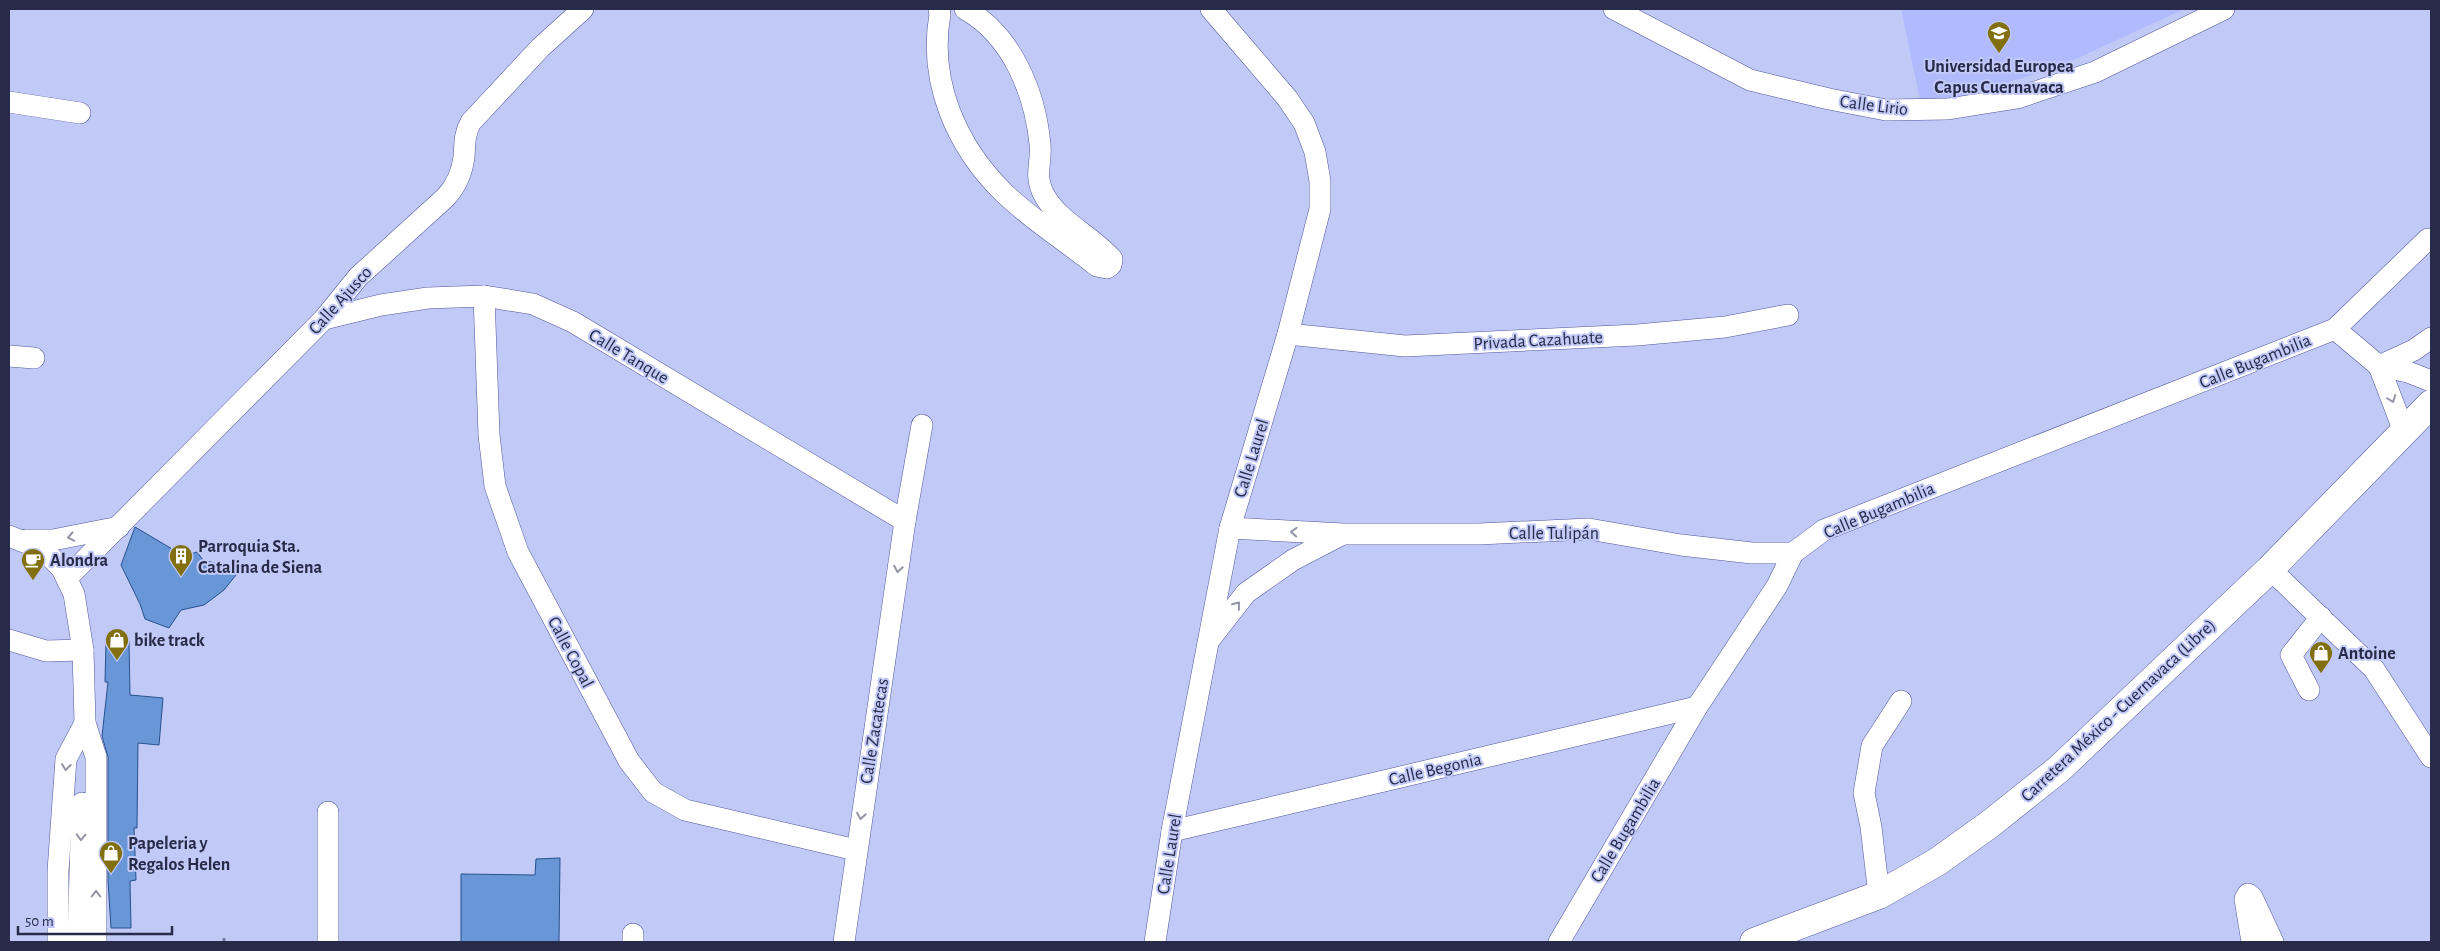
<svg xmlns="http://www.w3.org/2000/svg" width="2440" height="951" viewBox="0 0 2440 951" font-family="'Alegreya Sans',sans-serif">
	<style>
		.built { fill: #b0bafd }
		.building { fill: #6896d7; stroke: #27518d }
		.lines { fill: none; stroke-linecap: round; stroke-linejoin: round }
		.minor-casing { stroke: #50579b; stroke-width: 22 }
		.major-casing { stroke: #50579b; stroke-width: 29 }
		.path { stroke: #7a80a7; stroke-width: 3; stroke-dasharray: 4 4; stroke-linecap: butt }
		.minor { stroke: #fff; stroke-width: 21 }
		.major { stroke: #fff; stroke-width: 28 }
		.oneway { stroke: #9395a4 }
		.labels { text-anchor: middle; stroke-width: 4; stroke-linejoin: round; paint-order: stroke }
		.poi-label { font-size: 18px; font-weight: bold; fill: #272b49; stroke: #c1c9f7; text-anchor: start }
		.street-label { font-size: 18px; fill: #272b49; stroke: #c1c9f7 }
	</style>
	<rect width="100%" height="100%" fill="#c1c9f7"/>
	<path class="built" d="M1901,9H2184L2061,66L1922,109Z"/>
	<g class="building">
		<path d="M135,527L184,556L197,552L203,560L240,570L224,590L204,605L181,610L169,628L145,619L140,604L121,565Z"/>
		<path d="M129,641L130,695L163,698L159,745L138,743L137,828H134L136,880L130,881L131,928H111L108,881V757L102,736L108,682H105L106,642Z"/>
		<path d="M560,858L559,942H461V874L535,875L536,859Z"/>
	</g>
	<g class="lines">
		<g class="minor-casing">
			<g id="minor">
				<path d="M939,9L940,14C928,81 956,146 1004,193C1032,220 1067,242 1097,266L1107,268L1111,265L1112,259C1092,236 1057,221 1043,193C1034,174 1042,163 1040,144C1035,93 1012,35 965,9"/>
				<path d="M1614,9L1750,80L1829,99L1886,110L1948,109L2017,98L2095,72L2224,9"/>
				<path d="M9,102L80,113"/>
				<path d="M484,296L489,435L495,486L518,552L629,761L653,792L685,810L856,850"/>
				<path d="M324,319L381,305L428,298L484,296L533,304L573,322L905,521"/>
				<path d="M2335,329L2379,366L2408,372L2431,381"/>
				<path d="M1288,334L1405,346L1637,335L1725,327L1788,315"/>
				<path d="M9,356L34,358"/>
				<path d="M2379,366L2400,421L2407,431"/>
				<path d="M2379,366L2414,350L2431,338"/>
				<path d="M1230,528L1343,534H1479L1589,529L1681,545L1752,553H1793"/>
				<path d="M9,536L44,550L62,569L74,594L83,650L85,723L96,757V942"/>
				<path d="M26,540H53L119,527"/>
				<path d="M2270,569L2374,669L2431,757"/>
				<path d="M67,578L324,319L358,277L446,197C456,186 462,173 464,157C465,144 464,134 471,122L540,48L583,9"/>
				<path d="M1210,639L1246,593L1293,560L1341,535"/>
				<path d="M9,640L46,651L83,650"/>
				<path d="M2309,690L2291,655L2321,617"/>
				<path d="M328,812V942"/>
				<path d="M1172,831L1697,707"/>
				<path d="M1879,895L1871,827L1864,793L1872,746L1901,701"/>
				<path d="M633,934V942"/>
				<path d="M58,942V871L66,759L85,723"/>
				<path d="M78,942L82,803"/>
				<path d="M844,942L905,521L922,425"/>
				<path d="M1155,942L1172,831L1230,528L1288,334L1320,209V181L1315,152L1304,123L1287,98L1211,9"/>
				<path d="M1559,942L1697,707L1777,586L1793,553L1824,530L2335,329L2428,239"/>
				<path d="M2252,942L2245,899L2248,894L2252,897L2273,942"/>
			</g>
		</g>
		<g class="major-casing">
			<path id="major" d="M1754,942L1879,895L1937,862L1990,824L2059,769L2270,569L2431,404"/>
		</g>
		<path class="path" d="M224,942V938"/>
		<use href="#minor" class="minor"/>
		<use href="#major" class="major"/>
	</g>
	<defs><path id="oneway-chevron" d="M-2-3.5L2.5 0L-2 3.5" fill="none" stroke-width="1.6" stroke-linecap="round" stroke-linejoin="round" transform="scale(1.25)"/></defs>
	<g class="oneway">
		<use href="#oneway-chevron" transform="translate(2392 399) rotate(69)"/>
		<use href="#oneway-chevron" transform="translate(1294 532) rotate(-177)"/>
		<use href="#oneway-chevron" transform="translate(71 537) rotate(169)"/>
		<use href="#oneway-chevron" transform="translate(898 569) rotate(99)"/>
		<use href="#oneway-chevron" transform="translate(1237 605) rotate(-52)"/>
		<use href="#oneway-chevron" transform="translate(66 767) rotate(96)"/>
		<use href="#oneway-chevron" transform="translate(861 816) rotate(99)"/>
		<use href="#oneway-chevron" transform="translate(81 837) rotate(92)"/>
		<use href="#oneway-chevron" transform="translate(96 894) rotate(-90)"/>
	</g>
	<defs>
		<g id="university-pin" transform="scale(1.25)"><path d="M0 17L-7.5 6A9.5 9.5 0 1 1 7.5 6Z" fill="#827010" stroke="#c1c9f7"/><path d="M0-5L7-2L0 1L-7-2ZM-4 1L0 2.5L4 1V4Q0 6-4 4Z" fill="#fff"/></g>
		<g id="building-pin" transform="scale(1.25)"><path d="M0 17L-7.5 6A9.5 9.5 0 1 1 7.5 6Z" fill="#827010" stroke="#c1c9f7"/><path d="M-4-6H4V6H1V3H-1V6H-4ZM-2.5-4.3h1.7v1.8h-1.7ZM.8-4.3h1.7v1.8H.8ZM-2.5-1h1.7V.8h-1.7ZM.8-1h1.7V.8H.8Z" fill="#fff"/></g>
		<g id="cafe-pin" transform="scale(1.25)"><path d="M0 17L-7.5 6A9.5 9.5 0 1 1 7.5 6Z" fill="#827010" stroke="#c1c9f7"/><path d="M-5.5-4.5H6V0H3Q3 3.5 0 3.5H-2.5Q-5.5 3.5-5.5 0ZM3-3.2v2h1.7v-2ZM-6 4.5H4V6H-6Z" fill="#fff"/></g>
		<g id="shop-pin" transform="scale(1.25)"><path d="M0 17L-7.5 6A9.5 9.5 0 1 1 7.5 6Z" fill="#827010" stroke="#c1c9f7"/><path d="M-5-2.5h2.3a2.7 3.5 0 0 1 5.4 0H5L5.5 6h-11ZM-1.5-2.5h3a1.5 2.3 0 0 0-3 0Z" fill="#fff"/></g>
	</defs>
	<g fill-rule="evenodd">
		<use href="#university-pin" x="1999" y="33"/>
		<use href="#building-pin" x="181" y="556"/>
		<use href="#cafe-pin" x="33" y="560"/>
		<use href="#shop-pin" x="117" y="640"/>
		<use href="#shop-pin" x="2321" y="653"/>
		<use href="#shop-pin" x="111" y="853"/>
	</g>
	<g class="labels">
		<g class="poi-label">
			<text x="1999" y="72" text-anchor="middle">Universidad Europea<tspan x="1999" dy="21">Capus Cuernavaca</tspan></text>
			<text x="198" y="552">Parroquia Sta.<tspan x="198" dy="21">Catalina de Siena</tspan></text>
			<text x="50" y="566">Alondra</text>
			<text x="134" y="646">bike track</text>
			<text x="2338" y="659">Antoine</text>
			<text x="128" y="849">Papeleria y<tspan x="128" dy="21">Regalos Helen</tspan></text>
		</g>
		<g class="street-label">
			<text transform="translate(1874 105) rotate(7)" y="6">Calle Lirio</text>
			<text transform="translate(340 300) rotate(-48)" y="6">Calle Ajusco</text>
			<text transform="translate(1538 340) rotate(-3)" y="6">Privada Cazahuate</text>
			<text transform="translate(629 356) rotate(31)" y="6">Calle Tanque</text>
			<text transform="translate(2255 361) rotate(-22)" y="6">Calle Bugambilia</text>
			<text transform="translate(1251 458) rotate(-73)" y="6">Calle Laurel</text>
			<text transform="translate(1879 510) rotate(-23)" y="6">Calle Bugambilia</text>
			<text x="1554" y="539">Calle Tulipán</text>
			<text transform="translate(571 652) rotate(62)" y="6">Calle Copal</text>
			<text transform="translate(2118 710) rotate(-43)" y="6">Carretera México - Cuernavaca (Libre)</text>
			<text transform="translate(874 731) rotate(-81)" y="6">Calle Zacatecas</text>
			<text transform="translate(1435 769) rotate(-13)" y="6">Calle Begonia</text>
			<text transform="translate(1625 830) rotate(-59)" y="6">Calle Bugambilia</text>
			<text transform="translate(1169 854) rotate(-81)" y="6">Calle Laurel</text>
		</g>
	</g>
	<rect width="2440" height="951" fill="none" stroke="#272b49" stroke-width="20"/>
	<path d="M18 926v8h154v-8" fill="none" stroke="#272b49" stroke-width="2.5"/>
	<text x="25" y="926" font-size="15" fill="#272b49" stroke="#c1c9f7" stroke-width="4" paint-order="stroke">50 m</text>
</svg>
